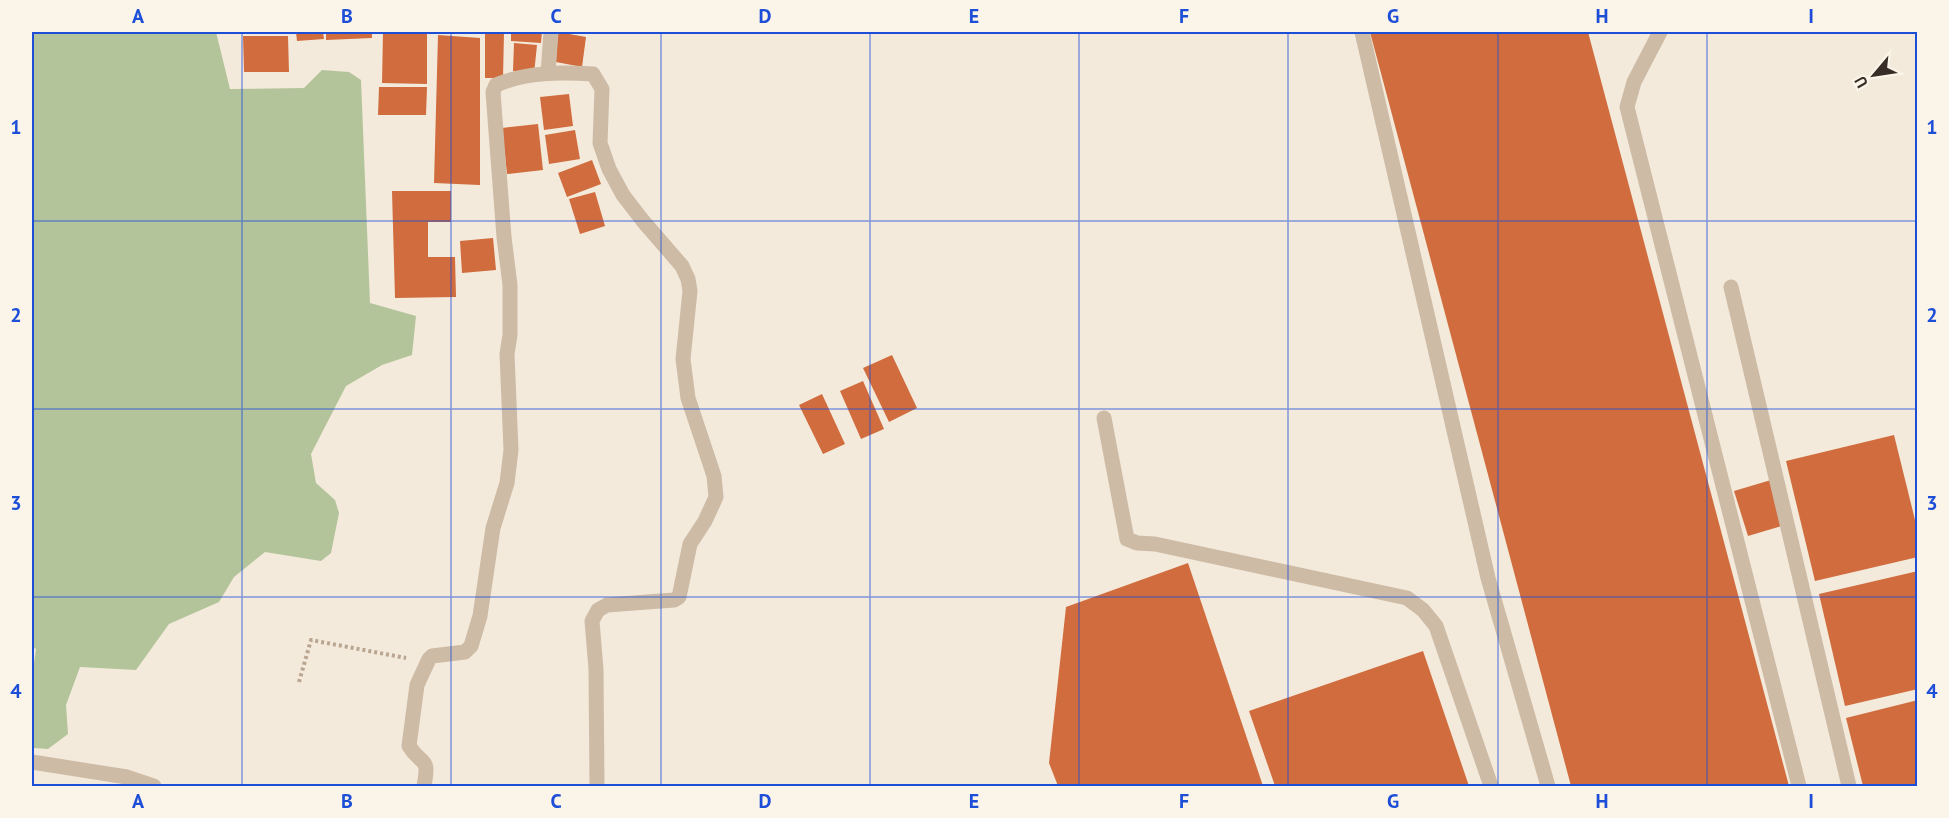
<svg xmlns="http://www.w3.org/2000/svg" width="1949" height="818" viewBox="0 0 1949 818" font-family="'PT Sans',sans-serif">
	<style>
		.green { fill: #b3c49a }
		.building { fill: #d06c3d }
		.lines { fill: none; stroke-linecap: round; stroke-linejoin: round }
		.path { stroke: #b9a590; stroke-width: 4; stroke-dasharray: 3 3; stroke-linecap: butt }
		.service { stroke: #cdbba6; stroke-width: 15 }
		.minor { stroke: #cdbba6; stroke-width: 15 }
		.grid { fill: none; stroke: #1d4ed8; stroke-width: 1.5; stroke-opacity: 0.55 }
		.neatline { fill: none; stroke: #1d4ed8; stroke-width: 2 }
		.grid-label { font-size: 20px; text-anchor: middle; font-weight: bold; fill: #1d4ed8 }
	</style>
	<rect width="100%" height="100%" fill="#f4eadb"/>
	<path class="green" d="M32,32H216L230,89L304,88L322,70L349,72L361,80L370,303L416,316L412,355L382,365L346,386L311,454L316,483L335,500L339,513L331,553L321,561L265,552L234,577L219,602L169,624L136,670L80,667L66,705L68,734L48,749L34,748L32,746V677L36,649L32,647Z"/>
	<g class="building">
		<path d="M296,32H323L324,39L297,41Z"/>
		<path d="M326,32H372V38L326,40Z"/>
		<path d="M383,32H427V84L382,83Z"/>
		<path d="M485,32H504L503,78H485Z"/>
		<path d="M511,32H542L541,43L511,41Z"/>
		<path d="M558,32L586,37L582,67L556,62Z"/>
		<path d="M1370,32H1588L1789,786H1571Z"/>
		<path d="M438,35L480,38V185L434,183Z"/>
		<path d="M243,36H288L289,72H244Z"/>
		<path d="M514,43L537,45L534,74L513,71Z"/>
		<path d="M379,87H427L426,115H378Z"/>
		<path d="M569,94L573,126L544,130L540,97Z"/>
		<path d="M538,124L543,170L507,174L502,128Z"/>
		<path d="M575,130L580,159L549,164L545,135Z"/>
		<path d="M592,160L601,184L567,197L558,173Z"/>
		<path d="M392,191H451V222H428V257H455L456,297L395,298Z"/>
		<path d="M595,192L605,226L580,234L569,199Z"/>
		<path d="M493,238L496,270L462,273L460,241Z"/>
		<path d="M892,355L917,408L889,422L863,368Z"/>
		<path d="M863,381L884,429L861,439L840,391Z"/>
		<path d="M822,394L845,444L823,454L799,405Z"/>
		<path d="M1894,435L1918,532V557L1815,581L1786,461Z"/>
		<path d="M1771,480L1785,525L1748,536L1734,491Z"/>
		<path d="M1188,563L1263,786H1058L1049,763L1066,607Z"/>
		<path d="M1918,571V689L1845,706L1819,594Z"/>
		<path d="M1423,651L1469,786H1275L1249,711Z"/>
		<path d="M1918,700V786H1863L1846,718Z"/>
	</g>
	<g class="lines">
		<path class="path" d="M299,682L311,640L406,658"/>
		<g class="service">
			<path d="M1362,32L1488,578L1548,786"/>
			<path d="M1660,32L1634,82L1627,107L1799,786"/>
			<path d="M1731,287L1849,786"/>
			<path d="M1104,418L1127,539L1137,543L1155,544L1407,598L1423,610L1436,626L1491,786"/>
		</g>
		<g class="minor">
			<path d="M548,73L551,32"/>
			<path d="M32,762L127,777L154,786"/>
			<path d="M424,786C430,755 422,767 409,746L417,685L429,659L432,656L465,652L471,646L480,616L493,528L507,483L511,450L507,354L510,335V285L504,237L493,92L496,85C526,72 561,72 593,74L602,89L600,143L609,169L623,195L643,221L682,266L688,279L690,291L683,359L688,398L714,476L716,497L705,521L690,544L679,597L674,600L607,605L598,610L592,621L596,669L597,786"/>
		</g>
	</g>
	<path class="grid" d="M242,32V786M451,32V786M661,32V786M870,32V786M1079,32V786M1288,32V786M1498,32V786M1707,32V786M32,221H1918M32,409H1918M32,597H1918"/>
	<rect width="1949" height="818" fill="none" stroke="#fbf4e8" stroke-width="66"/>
	<g transform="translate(1874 75) rotate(241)" stroke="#fbf4e8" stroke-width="4.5" paint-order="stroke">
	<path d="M0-4.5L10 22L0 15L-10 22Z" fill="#392e27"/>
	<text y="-9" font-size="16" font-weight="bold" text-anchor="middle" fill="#392e27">U</text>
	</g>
	<rect x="33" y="33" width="1883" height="752" class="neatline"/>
	<g class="grid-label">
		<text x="138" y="23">A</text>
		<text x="347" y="23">B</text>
		<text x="556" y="23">C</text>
		<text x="765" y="23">D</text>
		<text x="974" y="23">E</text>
		<text x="1184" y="23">F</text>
		<text x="1393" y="23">G</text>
		<text x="1602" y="23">H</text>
		<text x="1811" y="23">I</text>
		<text x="16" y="134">1</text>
		<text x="1932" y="134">1</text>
		<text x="16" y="322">2</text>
		<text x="1932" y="322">2</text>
		<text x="16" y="510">3</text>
		<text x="1932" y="510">3</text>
		<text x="16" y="698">4</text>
		<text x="1932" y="698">4</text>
		<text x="138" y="808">A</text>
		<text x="347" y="808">B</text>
		<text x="556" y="808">C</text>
		<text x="765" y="808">D</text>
		<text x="974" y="808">E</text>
		<text x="1184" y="808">F</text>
		<text x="1393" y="808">G</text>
		<text x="1602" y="808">H</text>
		<text x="1811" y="808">I</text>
	</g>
</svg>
